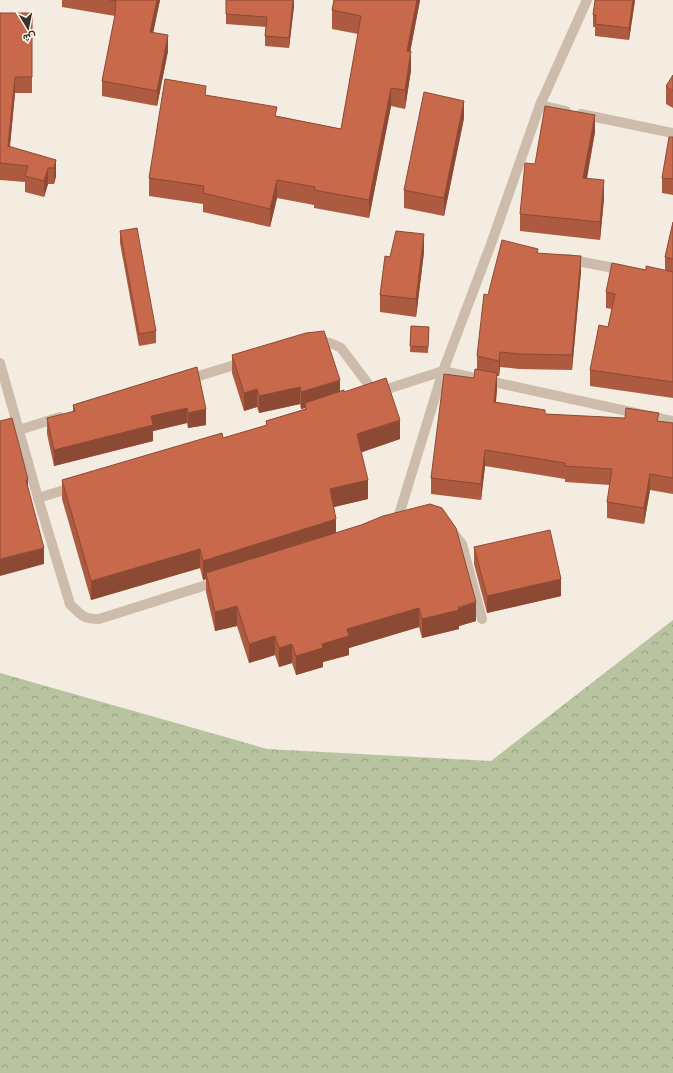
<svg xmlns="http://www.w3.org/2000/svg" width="673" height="1073" viewBox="0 0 673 1073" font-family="'Fira Sans Condensed',Vazirmatn,sans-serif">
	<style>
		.forest { fill: url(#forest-crowns) }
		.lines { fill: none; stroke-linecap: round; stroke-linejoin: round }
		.minor { stroke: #cdbbac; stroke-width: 10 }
		.wall { fill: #ac5a40 }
		.shaded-wall { fill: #8c4a34 }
		.building { fill: #c8694b; stroke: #8c4a34 }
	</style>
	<defs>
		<pattern id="forest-crowns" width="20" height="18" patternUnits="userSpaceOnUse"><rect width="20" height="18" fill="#b8c4a0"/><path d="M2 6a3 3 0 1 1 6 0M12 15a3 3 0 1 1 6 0" fill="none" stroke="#97a083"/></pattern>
	</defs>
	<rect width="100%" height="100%" fill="#f4ebe1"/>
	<path class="forest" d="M673,620V1073H0V673L267,749L491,761Z"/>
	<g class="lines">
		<g class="minor">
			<path d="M540,105L566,111"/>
			<path d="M581,114L673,133"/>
			<path d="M567,259L624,270"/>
			<path d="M315,342C326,341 332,343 341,348L375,393"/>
			<path d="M0,363L38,498L70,604C81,615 83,619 99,619L219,581"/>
			<path d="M186,380L244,362"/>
			<path d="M378,392L443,371L673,421"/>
			<path d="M19,430L60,417"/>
			<path d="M38,498L74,487"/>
			<path d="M393,522L398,517L402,505L443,371L491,244L540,105L587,0"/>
			<path d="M451,530L462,544L482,619"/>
		</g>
	</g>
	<g class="wall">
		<path d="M62,0H160L153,32L168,51L157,106L102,96V81L115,16L62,7Z"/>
		<path d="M294,0V6L289,48L265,46V36L266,27L226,24V14Z"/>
		<path d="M334,0H420L410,51L411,70L405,109L391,106L369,218L314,208V205L277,198L270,227L203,212V204L149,196V178L206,95L277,116L341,129L358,34L332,29V10Z"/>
		<path d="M635,0L629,40L595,36V27H593V15Z"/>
		<path d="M0,13H32V93H15L10,147L56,160V176L54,184H48L44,197L25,192V182L0,180Z"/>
		<path d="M673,75V108L666,104V86Z"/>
		<path d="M464,118L444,216L404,208V190Z"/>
		<path d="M595,132L587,179L604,198L600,240L520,231V214L535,164Z"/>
		<path d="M673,137V195L662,193V178Z"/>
		<path d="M673,222V398L590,386V370L608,327L612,309L606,308V292L646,270H665V257Z"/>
		<path d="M120,231L156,331V343L139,346L120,243Z"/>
		<path d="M424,252L416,317L380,312V295Z"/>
		<path d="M538,253L581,271L572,370L519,369L500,367L499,376H497V389L496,402L545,414L659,421L673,423V494L650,490L644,524L607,518V502L610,485L565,482V479L485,466L481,500L431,494V478L474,378L477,369V356L488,295Z"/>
		<path d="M411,326L429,327L428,353L410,352Z"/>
		<path d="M232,355L340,392H344L400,439L361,452L368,499L333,507L336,533L476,621L459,626V629L422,638L419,627L349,648V655L323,662V667L296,675L292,663L279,667L275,655L249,663L237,626L215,631L206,592V579L203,580L200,568L91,600L62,499V480L223,438L266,426V421L305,409V408L301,409L300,404L259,413L257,407L244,411L232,373Z"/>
		<path d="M197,367L206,425L188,428L187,423L153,431V441L54,466L47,434V418L73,412V405Z"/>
		<path d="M474,547L561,596L487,613L474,564Z"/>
	</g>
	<g class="shaded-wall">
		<path d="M157,0H160L150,48V32Z"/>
		<path d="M293,0L294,6L289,48V38Z"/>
		<path d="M417,0H420L407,69V51Z"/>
		<path d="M633,0H635L629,40V28Z"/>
		<path d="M168,35V51L157,106V91Z"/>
		<path d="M411,51V70L405,109V90Z"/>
		<path d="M15,77V93L8,163V146Z"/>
		<path d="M391,88V106L369,218V200Z"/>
		<path d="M464,101V118L444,216V198Z"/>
		<path d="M595,115V132L583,196V178Z"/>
		<path d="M56,160V176L54,184V168Z"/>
		<path d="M48,168V184L44,197V181Z"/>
		<path d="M277,180V198L270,227V209Z"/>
		<path d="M604,180V198L600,240V222Z"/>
		<path d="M424,234V252L416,317V299Z"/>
		<path d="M581,256V271L572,370V355Z"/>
		<path d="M500,352V367L499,376V361Z"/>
		<path d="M497,373V389L494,418V402Z"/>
		<path d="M340,380V397L305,403V408L301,409V392Z"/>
		<path d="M300,387V404L259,413V396Z"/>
		<path d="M257,389V407L244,411V393Z"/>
		<path d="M187,408V423L153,431V441L54,466V450L151,416Z"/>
		<path d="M206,409V425L188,428V413Z"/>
		<path d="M400,420V439L357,454V434Z"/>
		<path d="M485,450V466L481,500V484Z"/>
		<path d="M650,474V490L644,524V508Z"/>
		<path d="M28,479V495L26,480Z"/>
		<path d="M368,480V499L330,508V489Z"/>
		<path d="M336,519V538L206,573V579L203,580V561Z"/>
		<path d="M44,548V564L0,576V559Z"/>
		<path d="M200,549V568L91,600V581Z"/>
		<path d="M561,579V596L487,613V596Z"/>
		<path d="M476,602V621L459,626V629L422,638V619Z"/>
		<path d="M237,606V626L215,631V612Z"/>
		<path d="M419,608V627L349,648V655L323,662V667L296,675V656L347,629Z"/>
		<path d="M275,636V655L249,663V644Z"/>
		<path d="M292,644V663L279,667V648Z"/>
	</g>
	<g class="building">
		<path d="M110,0H157L150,32L168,35L157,91L102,81L115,15L116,1Z"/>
		<path d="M226,0H293L289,38L265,36L267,17L226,14Z"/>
		<path d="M334,0H417L407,51H411L405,90L391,88L369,200L314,190L315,187L277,180L270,209L203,193L204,186L149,178L165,79L206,86L205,95L277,107L275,116L341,129L361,16L332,10Z"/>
		<path d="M595,0H633L629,28L595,24L596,15H593Z"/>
		<path d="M0,13H32V77H15L8,146L56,160L54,168H48L44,181L25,176L28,166L0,163Z"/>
		<path d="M673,75V91L666,86Z"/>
		<path d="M424,92L464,101L444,198L404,190Z"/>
		<path d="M545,106L595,115L583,178L604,180L600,222L520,214L525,163L535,164Z"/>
		<path d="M669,137H673V179L662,178Z"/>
		<path d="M673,222V259L665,257Z"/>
		<path d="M137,228L156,331L139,334L120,231Z"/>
		<path d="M396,231L424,234L416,299L380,295L385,256L390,257Z"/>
		<path d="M502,240L538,249L537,253L581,256L572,355L519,354L500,352L499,361L477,356L484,294L488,295Z"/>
		<path d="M612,263L646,270V266L673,272V382L590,370L599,325L608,327L615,294L606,292Z"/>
		<path d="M411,326L429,327L428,347L410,346Z"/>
		<path d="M324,331L340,380L301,392L300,387L259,396L257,389L244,393L232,355L306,333Z"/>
		<path d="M197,367L206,409L188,413L187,408L151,416L153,425L54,450L47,418L75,411L73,405Z"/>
		<path d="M475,369L497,373L494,402L545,410V414L625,418L626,408L659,413L657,421L673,423V478L650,474L644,508L607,502L612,469L565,466V463L485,450L481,484L431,478L444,374L474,378Z"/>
		<path d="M386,378L400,420L357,434L368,480L330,489L336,519L203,561L200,549L91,581L62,480L222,433L223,438L267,425L266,421L306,409L305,403L344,390V392Z"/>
		<path d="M12,418L28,479L26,480L44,548L0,559V421Z"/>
		<path d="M430,504L442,508L456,528L476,602L458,607L459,610L422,619L419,608L347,629L349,636L322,644L323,648L296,656L292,644L279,648L275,636L249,644L237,606L215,612L206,573L361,525L383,516Z"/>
		<path d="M550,530L561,579L487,596L474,547Z"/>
	</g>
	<g transform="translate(28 28) rotate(170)" stroke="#fbf5ee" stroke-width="3" paint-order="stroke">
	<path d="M0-3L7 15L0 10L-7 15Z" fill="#3b302b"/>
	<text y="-6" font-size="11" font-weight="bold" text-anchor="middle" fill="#3b302b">ش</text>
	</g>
</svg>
